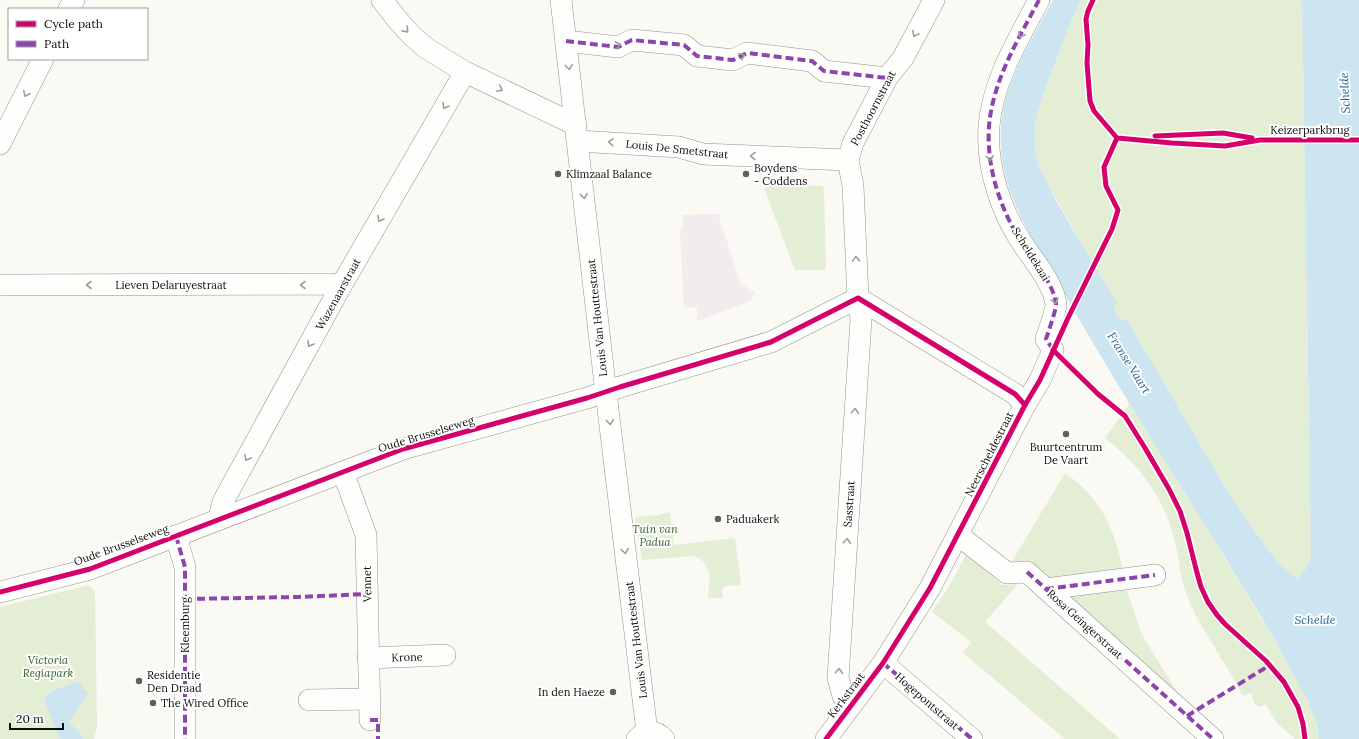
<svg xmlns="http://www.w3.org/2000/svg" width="1359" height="739" viewBox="0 0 1359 739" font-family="Lora,serif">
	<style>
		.industrial { fill: #f1edef }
		.green { fill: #e4eed5 }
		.water { fill: #cce5f1 }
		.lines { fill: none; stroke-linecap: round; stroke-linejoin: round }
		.minor-casing { stroke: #949391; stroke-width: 22 }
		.minor { stroke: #fefefd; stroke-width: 21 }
		.quiet { stroke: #8e44ad; stroke-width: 4; stroke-dasharray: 8 4; stroke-linecap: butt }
		.cycleway-casing { stroke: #fff; stroke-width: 8 }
		.cycleway { stroke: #d6006c; stroke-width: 5 }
		.oneway { stroke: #9e9e9d }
		.poi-dot { fill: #60605e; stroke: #fff; stroke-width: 1.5 }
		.labels { text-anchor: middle; stroke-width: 4; stroke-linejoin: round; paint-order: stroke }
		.street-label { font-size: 11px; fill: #0d0d0d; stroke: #fff }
		.poi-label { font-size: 11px; fill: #0d0d0d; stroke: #fff; text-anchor: start }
		.park-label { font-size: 11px; font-style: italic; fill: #315f24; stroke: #fff }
		.water-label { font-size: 12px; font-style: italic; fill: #236393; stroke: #fff }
	</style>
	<rect width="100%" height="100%" fill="#faf9f3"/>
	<path class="industrial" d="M718,214L741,284L755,292L751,301L697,321V307L684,308L680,230L682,229L683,215Z"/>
	<g class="green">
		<path d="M1081,0H1302L1311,558L1305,570L1298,579L1277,562L1233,500L1127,320C1118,320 1112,313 1116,304L1048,184L1039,167L1035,147V124L1043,94L1071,22Z"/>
		<path d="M767,183L822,186L824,189L826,266L825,269L820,270H795L764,188Z"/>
		<path d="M1130,403L1277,644L1308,697L1315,719L1319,739H1295L1277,723L1265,704L1259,707L1254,703L1251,693L1243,696C1233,678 1223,661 1212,643C1203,628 1194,614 1188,598C1180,580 1180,561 1175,542C1165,499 1139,464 1105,438Z"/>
		<path d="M1065,473C1084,486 1101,505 1110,527C1116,540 1119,555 1123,568L1044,579L1024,561L1011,563Z"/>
		<path d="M670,512L674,545L735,538L741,585L725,586L722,589L723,598H708L710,575L704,562L695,556L642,560L635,517L659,515Z"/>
		<path d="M967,554L1002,585L1018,584L985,622L1120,739H1065L963,653L971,642L932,612L946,591Z"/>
		<path d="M89,585L95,592L97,726L94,739H0V607Z"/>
		<path d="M1126,588L1142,635L1176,690L1168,693L1064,597L1069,593Z"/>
	</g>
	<g class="water">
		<path d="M1053,0H1081L1071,22L1043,94L1035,124V147L1039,167L1048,184L1058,204L1117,303C1112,311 1117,320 1127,320L1233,500L1277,562L1298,579L1305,570L1311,557L1302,0H1359V739H1319C1316,712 1304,693 1291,670C1278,645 1264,621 1249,597C1189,498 1126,401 1068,300C1043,257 1003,199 1001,148C1000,135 1001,120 1004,106C1011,72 1036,32 1053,0Z"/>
		<path d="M76,682L82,683V688L88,693L69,721L84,739H60L44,699L51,691Z"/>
	</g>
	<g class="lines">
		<g class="minor-casing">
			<g id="minor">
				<path d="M382,0L396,18L411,35L426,48L465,72L576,125"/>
				<path d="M561,0L604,376L647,732"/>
				<path d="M69,9L74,0"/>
				<path d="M566,41L618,47L632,40L684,45L697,56L733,60L747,53L812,61L824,71L887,78"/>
				<path d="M578,141L679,147L703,154L848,160"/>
				<path d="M0,144L43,59"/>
				<path d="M0,285L331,284L341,286"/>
				<path d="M858,298L1015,394L1025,405"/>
				<path d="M343,472L366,535L370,720"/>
				<path d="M219,519L222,505L225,498L341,286L465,72"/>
				<path d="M958,535L1007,573L1027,572L1213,739"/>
				<path d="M176,536L185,567V739"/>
				<path d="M1046,589L1155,575"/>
				<path d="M0,592L90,569L403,449L587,398L620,387L771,342L858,298"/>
				<path d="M368,658L445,655"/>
				<path d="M883,663L972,739"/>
				<path d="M309,700L369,699"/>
				<path d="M850,707L843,696L838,678L861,319L858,298L853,186L848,160L853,143L887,78L903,58L934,0"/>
				<path d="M637,739C645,730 657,730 664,739"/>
				<path d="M826,739L883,663L930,588L1025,405L1040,380L1053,350L1046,339C1048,333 1057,307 1056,304C1054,285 1035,262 1024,246C1001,212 986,168 989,126C993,80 1018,40 1039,0"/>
			</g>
		</g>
		<use href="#minor" class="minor"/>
		<g class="quiet">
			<path d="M1039,0C1018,40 993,80 989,126C986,168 1001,212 1024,246C1035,262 1054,285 1056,304C1057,307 1048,333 1046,339L1054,351"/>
			<path d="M566,41L618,47L632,40L684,45L697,56L733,60L747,53L812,61L824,71L887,78"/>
			<path d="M176,536L185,567V739"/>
			<path d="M1027,572L1213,739"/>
			<path d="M1046,589L1155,575"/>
			<path d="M185,599L298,597L367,594"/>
			<path d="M883,663L972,739"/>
			<path d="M1187,716L1270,665"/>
			<path d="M370,720H378V739"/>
		</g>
		<g class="cycleway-casing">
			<g id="cycleway">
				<path d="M1093,0L1088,11L1086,19L1088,45L1087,63L1090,101L1094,111L1117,138L1172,143L1225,146L1260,140H1359"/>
				<path d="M1155,136L1223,133L1252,138"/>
				<path d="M1053,350L1098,394L1125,416L1145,448L1169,489L1180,511L1187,533L1196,569L1201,587L1208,602L1217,615L1225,624L1266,661L1284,682L1298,707L1303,724L1305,739"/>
				<path d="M0,592L90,569L403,449L587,398L620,387L771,342L858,298L1015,394L1025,405"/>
				<path d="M826,739L883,663L930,588L1025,405L1040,380L1068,318L1112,229L1118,210L1106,186L1104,167L1117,138"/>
			</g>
		</g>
		<use href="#cycleway" class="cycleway"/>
	</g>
	<defs><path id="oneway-chevron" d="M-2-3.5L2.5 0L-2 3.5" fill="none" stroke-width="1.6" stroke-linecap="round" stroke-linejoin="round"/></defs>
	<g class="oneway">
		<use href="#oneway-chevron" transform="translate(406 30) rotate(48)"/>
		<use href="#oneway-chevron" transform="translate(915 34) rotate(118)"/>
		<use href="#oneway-chevron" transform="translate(1021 35) rotate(117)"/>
		<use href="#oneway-chevron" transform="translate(618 45) rotate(-11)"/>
		<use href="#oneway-chevron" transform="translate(742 56) rotate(-23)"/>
		<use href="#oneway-chevron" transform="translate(569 67) rotate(83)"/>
		<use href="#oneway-chevron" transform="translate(500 89) rotate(26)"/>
		<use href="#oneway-chevron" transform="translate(26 94) rotate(117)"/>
		<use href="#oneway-chevron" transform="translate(445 106) rotate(120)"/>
		<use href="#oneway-chevron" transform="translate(611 142) rotate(-176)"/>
		<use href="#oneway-chevron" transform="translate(753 156) rotate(-177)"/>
		<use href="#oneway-chevron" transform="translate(990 158) rotate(83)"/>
		<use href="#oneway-chevron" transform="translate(584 196) rotate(84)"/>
		<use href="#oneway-chevron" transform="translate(380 219) rotate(120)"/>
		<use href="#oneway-chevron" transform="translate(856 259) rotate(-92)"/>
		<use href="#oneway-chevron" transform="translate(89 285) rotate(180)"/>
		<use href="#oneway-chevron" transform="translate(303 285) rotate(180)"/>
		<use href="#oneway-chevron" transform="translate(1055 301) rotate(77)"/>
		<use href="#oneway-chevron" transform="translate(310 344) rotate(119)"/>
		<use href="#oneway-chevron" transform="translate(855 411) rotate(-86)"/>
		<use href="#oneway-chevron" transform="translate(610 422) rotate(83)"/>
		<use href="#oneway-chevron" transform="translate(247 458) rotate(119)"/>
		<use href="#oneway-chevron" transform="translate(847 541) rotate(-86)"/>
		<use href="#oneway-chevron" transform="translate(625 551) rotate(83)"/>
		<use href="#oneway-chevron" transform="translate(839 671) rotate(-86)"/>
	</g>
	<g class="poi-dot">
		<circle cx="558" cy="174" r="4"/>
		<circle cx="746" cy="174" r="4"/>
		<circle cx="1066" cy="434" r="4"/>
		<circle cx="718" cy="519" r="4"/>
		<circle cx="139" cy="681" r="4"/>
		<circle cx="613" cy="692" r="4"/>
		<circle cx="153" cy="703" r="4"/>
	</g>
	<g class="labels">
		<g class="street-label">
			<text transform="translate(873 108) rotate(-62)" y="4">Posthoornstraat</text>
			<text x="1310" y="134">Keizerparkbrug</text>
			<text transform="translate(677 149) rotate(6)" y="4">Louis De Smetstraat</text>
			<text transform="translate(1031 254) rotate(58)" y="4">Scheldekaai</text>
			<text x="171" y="289">Lieven Delaruyestraat</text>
			<text transform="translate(338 294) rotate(-61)" y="4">Wazenaarstraat</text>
			<text transform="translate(597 318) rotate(-96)" y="4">Louis Van Houttestraat</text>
			<text transform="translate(426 434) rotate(-17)" y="4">Oude Brusselseweg</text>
			<text transform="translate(989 454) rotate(-63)" y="4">Neerscheldestraat</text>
			<text transform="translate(849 504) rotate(-86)" y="4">Sasstraat</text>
			<text transform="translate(121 545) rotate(-20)" y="4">Oude Brusselseweg</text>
			<text transform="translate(367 584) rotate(-91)" y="4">Vennet</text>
			<text transform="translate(1085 624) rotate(42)" y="4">Rosa Geingerstraat</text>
			<text transform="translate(185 625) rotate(-90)" y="4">Kleemburg</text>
			<text transform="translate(636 640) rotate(-97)" y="4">Louis Van Houttestraat</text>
			<text transform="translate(407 657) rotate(-2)" y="4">Krone</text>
			<text transform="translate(846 695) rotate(-53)" y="4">Kerkstraat</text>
			<text transform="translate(927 701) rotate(41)" y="4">Hogepontstraat</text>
		</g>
		<g class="poi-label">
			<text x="754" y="172">Boydens<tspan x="754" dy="13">- Coddens</tspan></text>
			<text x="566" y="178">Klimzaal Balance</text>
			<text x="1066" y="451" text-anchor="middle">Buurtcentrum<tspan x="1066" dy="13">De Vaart</tspan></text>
			<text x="726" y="523">Paduakerk</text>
			<text x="147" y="679">Residentie<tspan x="147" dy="13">Den Draad</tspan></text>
			<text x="605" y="696" text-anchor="end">In den Haeze</text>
			<text x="161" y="707">The Wired Office</text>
		</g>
		<g class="park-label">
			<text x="655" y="533">Tuin van<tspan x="655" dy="13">Padua</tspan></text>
			<text x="48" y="664">Victoria<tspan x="48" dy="13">Regiapark</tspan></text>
		</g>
		<g class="water-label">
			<text transform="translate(1345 93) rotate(-93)" y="4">Schelde</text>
			<text transform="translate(1129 363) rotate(58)" y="4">Franse Vaart</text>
			<text x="1315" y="624">Schelde</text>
		</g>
	</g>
	<rect x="8" y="8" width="140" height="52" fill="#ffffff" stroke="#9e9e9e"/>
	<rect x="16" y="21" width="20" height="6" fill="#d6006c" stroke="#9e9e9e"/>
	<text x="44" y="28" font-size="12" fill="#0d0d0d">Cycle path</text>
	<rect x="16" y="41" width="20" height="6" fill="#8e44ad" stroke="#9e9e9e"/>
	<text x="44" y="48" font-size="12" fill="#0d0d0d">Path</text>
	<path d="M10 723v6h53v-6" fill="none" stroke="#0d0d0d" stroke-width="2"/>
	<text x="16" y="723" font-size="12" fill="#0d0d0d" stroke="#ffffff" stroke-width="3" paint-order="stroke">20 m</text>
</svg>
